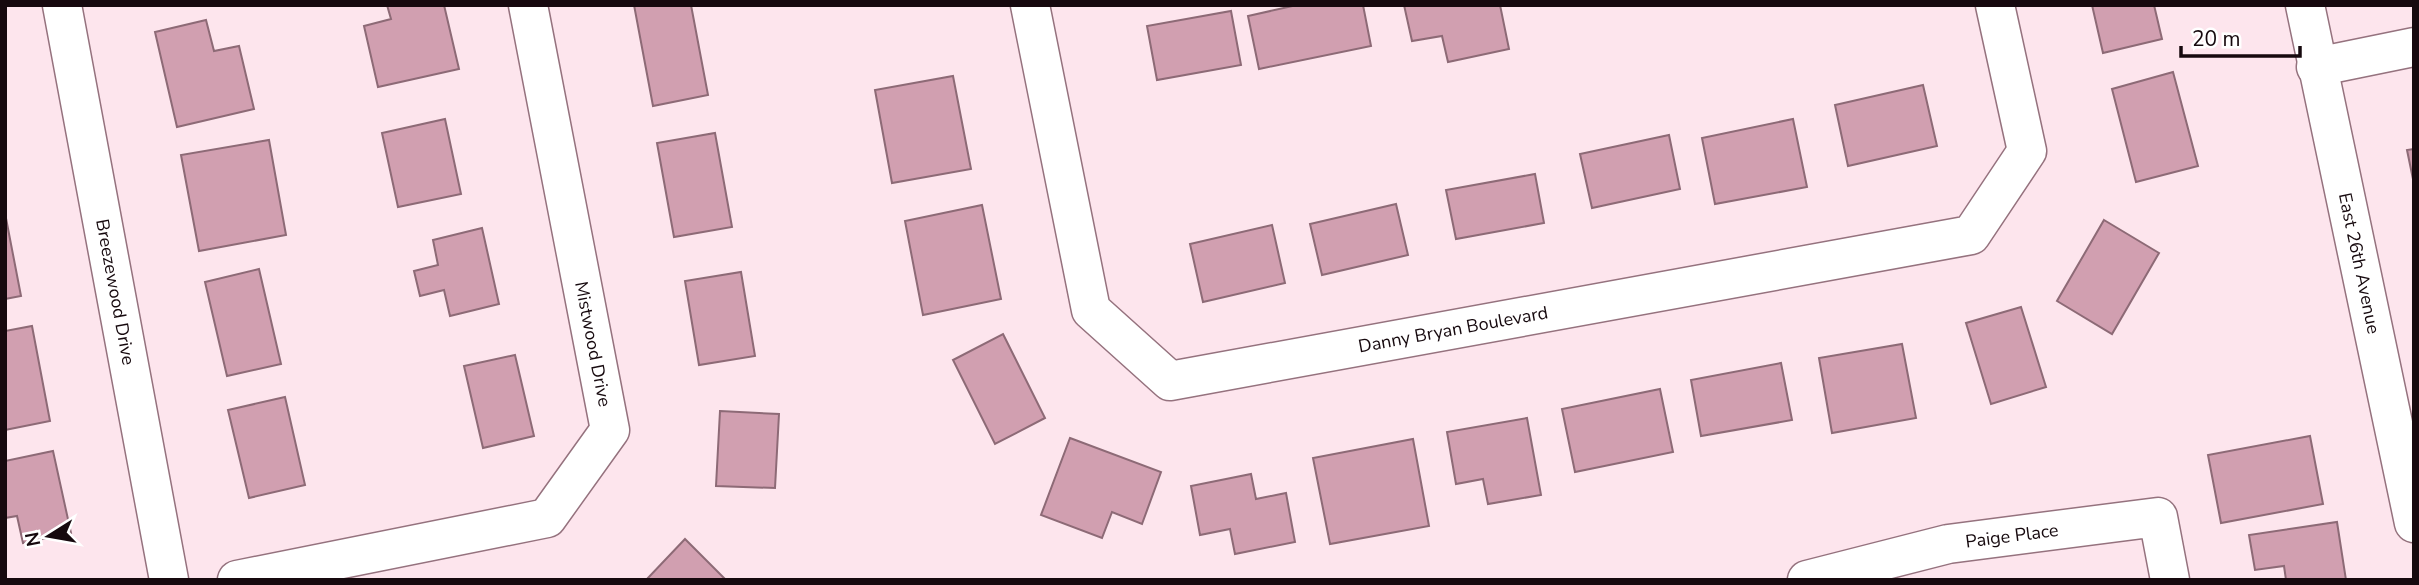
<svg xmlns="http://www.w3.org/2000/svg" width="2419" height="585" viewBox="0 0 2419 585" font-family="'Nunito Sans',sans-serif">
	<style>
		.building { fill: #d19fb0; stroke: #8d6a76; stroke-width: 2 }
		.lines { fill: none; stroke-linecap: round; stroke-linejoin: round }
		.minor-casing { stroke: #95727e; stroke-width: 41 }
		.minor { stroke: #fff; stroke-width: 38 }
		.labels { text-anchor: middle; stroke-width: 6; stroke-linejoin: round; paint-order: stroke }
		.street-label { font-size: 18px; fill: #16090e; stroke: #fff }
	</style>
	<rect width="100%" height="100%" fill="#fde5ed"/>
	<g class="building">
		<path d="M387,5H444L459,69L378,87L364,26L391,19Z"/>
		<path d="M634,5H691L708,95L653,106Z"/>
		<path d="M1297,5H1363L1371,46L1259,69L1248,16Z"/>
		<path d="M1404,5H1500L1509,49L1448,62L1442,36L1412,41Z"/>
		<path d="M2092,5H2154L2162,39L2103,53Z"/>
		<path d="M1231,11L1241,65L1157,80L1147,26Z"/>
		<path d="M206,20L214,51L239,46L254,109L177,127L155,32Z"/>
		<path d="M2173,72L2198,166L2136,182L2112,89Z"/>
		<path d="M953,76L971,169L892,183L875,90Z"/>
		<path d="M1923,85L1937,146L1848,166L1835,105Z"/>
		<path d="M445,119L461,194L398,207L382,133Z"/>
		<path d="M1793,119L1807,187L1715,204L1702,138Z"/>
		<path d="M715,133L732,227L674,237L657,143Z"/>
		<path d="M1669,135L1680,189L1592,208L1580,154Z"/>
		<path d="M269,140L286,235L199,251L181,155Z"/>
		<path d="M2414,149V184L2407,150Z"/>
		<path d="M1535,174L1544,223L1456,239L1446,190Z"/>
		<path d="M1396,204L1408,255L1322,275L1310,224Z"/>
		<path d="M982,205L1001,299L923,315L905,221Z"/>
		<path d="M5,213L21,296L5,299Z"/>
		<path d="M2104,220L2159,253L2112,334L2057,301Z"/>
		<path d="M1272,225L1285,283L1203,302L1190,244Z"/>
		<path d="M482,228L499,304L450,316L444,290L420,296L414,271L438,265L433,240Z"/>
		<path d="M259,269L281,364L227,376L205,282Z"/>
		<path d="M741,272L755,356L699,365L685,281Z"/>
		<path d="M2021,307L2046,387L1991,404L1966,323Z"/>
		<path d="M32,326L50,421L5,430V331Z"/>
		<path d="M1003,334L1045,418L995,444L953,360Z"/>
		<path d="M1902,344L1916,418L1832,433L1819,358Z"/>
		<path d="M515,355L534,436L483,448L464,366Z"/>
		<path d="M1781,363L1792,420L1701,436L1691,380Z"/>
		<path d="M1660,389L1673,452L1575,472L1562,409Z"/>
		<path d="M285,397L305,485L249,498L228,410Z"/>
		<path d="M720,411L779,414L775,488L716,486Z"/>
		<path d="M1527,418L1541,495L1488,504L1483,479L1456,484L1447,432Z"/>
		<path d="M2310,436L2323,504L2221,523L2208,455Z"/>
		<path d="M1070,438L1161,472L1142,524L1112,512L1102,538L1041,515Z"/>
		<path d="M1413,439L1429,526L1330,544L1313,458Z"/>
		<path d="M53,451L71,533L23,543L17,516L5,518V461Z"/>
		<path d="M1251,474L1256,499L1286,493L1295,542L1235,554L1230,529L1200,535L1191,486Z"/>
		<path d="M2337,522L2346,580H2286L2284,566L2255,570L2249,535Z"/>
		<path d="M685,539L726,580H646Z"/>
	</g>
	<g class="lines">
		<g class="minor-casing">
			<g id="minor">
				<path id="s1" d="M62,5L169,580"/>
				<path id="s2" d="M1030,5L1091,310L1170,381L1971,235L2027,151L1995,5"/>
				<path id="s3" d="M2305,5L2414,523"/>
				<path d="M2316,67L2414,47"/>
				<path d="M237,580L547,518L610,430L528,5"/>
				<path id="s4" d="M1807,580L1948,544L2158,517L2170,580"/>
			</g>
		</g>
		<use href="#minor" class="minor"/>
	</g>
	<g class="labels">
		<g class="street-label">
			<text dy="6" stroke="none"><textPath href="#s3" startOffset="264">East 26th Avenue</textPath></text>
			<text dy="6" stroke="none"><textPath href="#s1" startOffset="292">Breezewood Drive</textPath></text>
			<text dy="6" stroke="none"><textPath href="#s2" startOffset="705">Danny Bryan Boulevard</textPath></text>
			<text transform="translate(593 344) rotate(79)" y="6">Mistwood Drive</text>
			<text dy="6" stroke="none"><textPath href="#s4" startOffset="210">Paige Place</textPath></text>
		</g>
	</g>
	<rect width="2419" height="585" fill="none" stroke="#16090e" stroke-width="14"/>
	<g transform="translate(49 536) rotate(259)" stroke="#ffffff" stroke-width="5" paint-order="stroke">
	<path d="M0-5L12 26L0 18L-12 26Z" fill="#16090e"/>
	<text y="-10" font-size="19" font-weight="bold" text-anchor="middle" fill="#16090e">N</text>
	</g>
	<path d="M2181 46v10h119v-10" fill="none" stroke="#16090e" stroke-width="3.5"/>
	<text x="2192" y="46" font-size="21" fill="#16090e" stroke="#ffffff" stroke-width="5" paint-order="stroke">20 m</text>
</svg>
